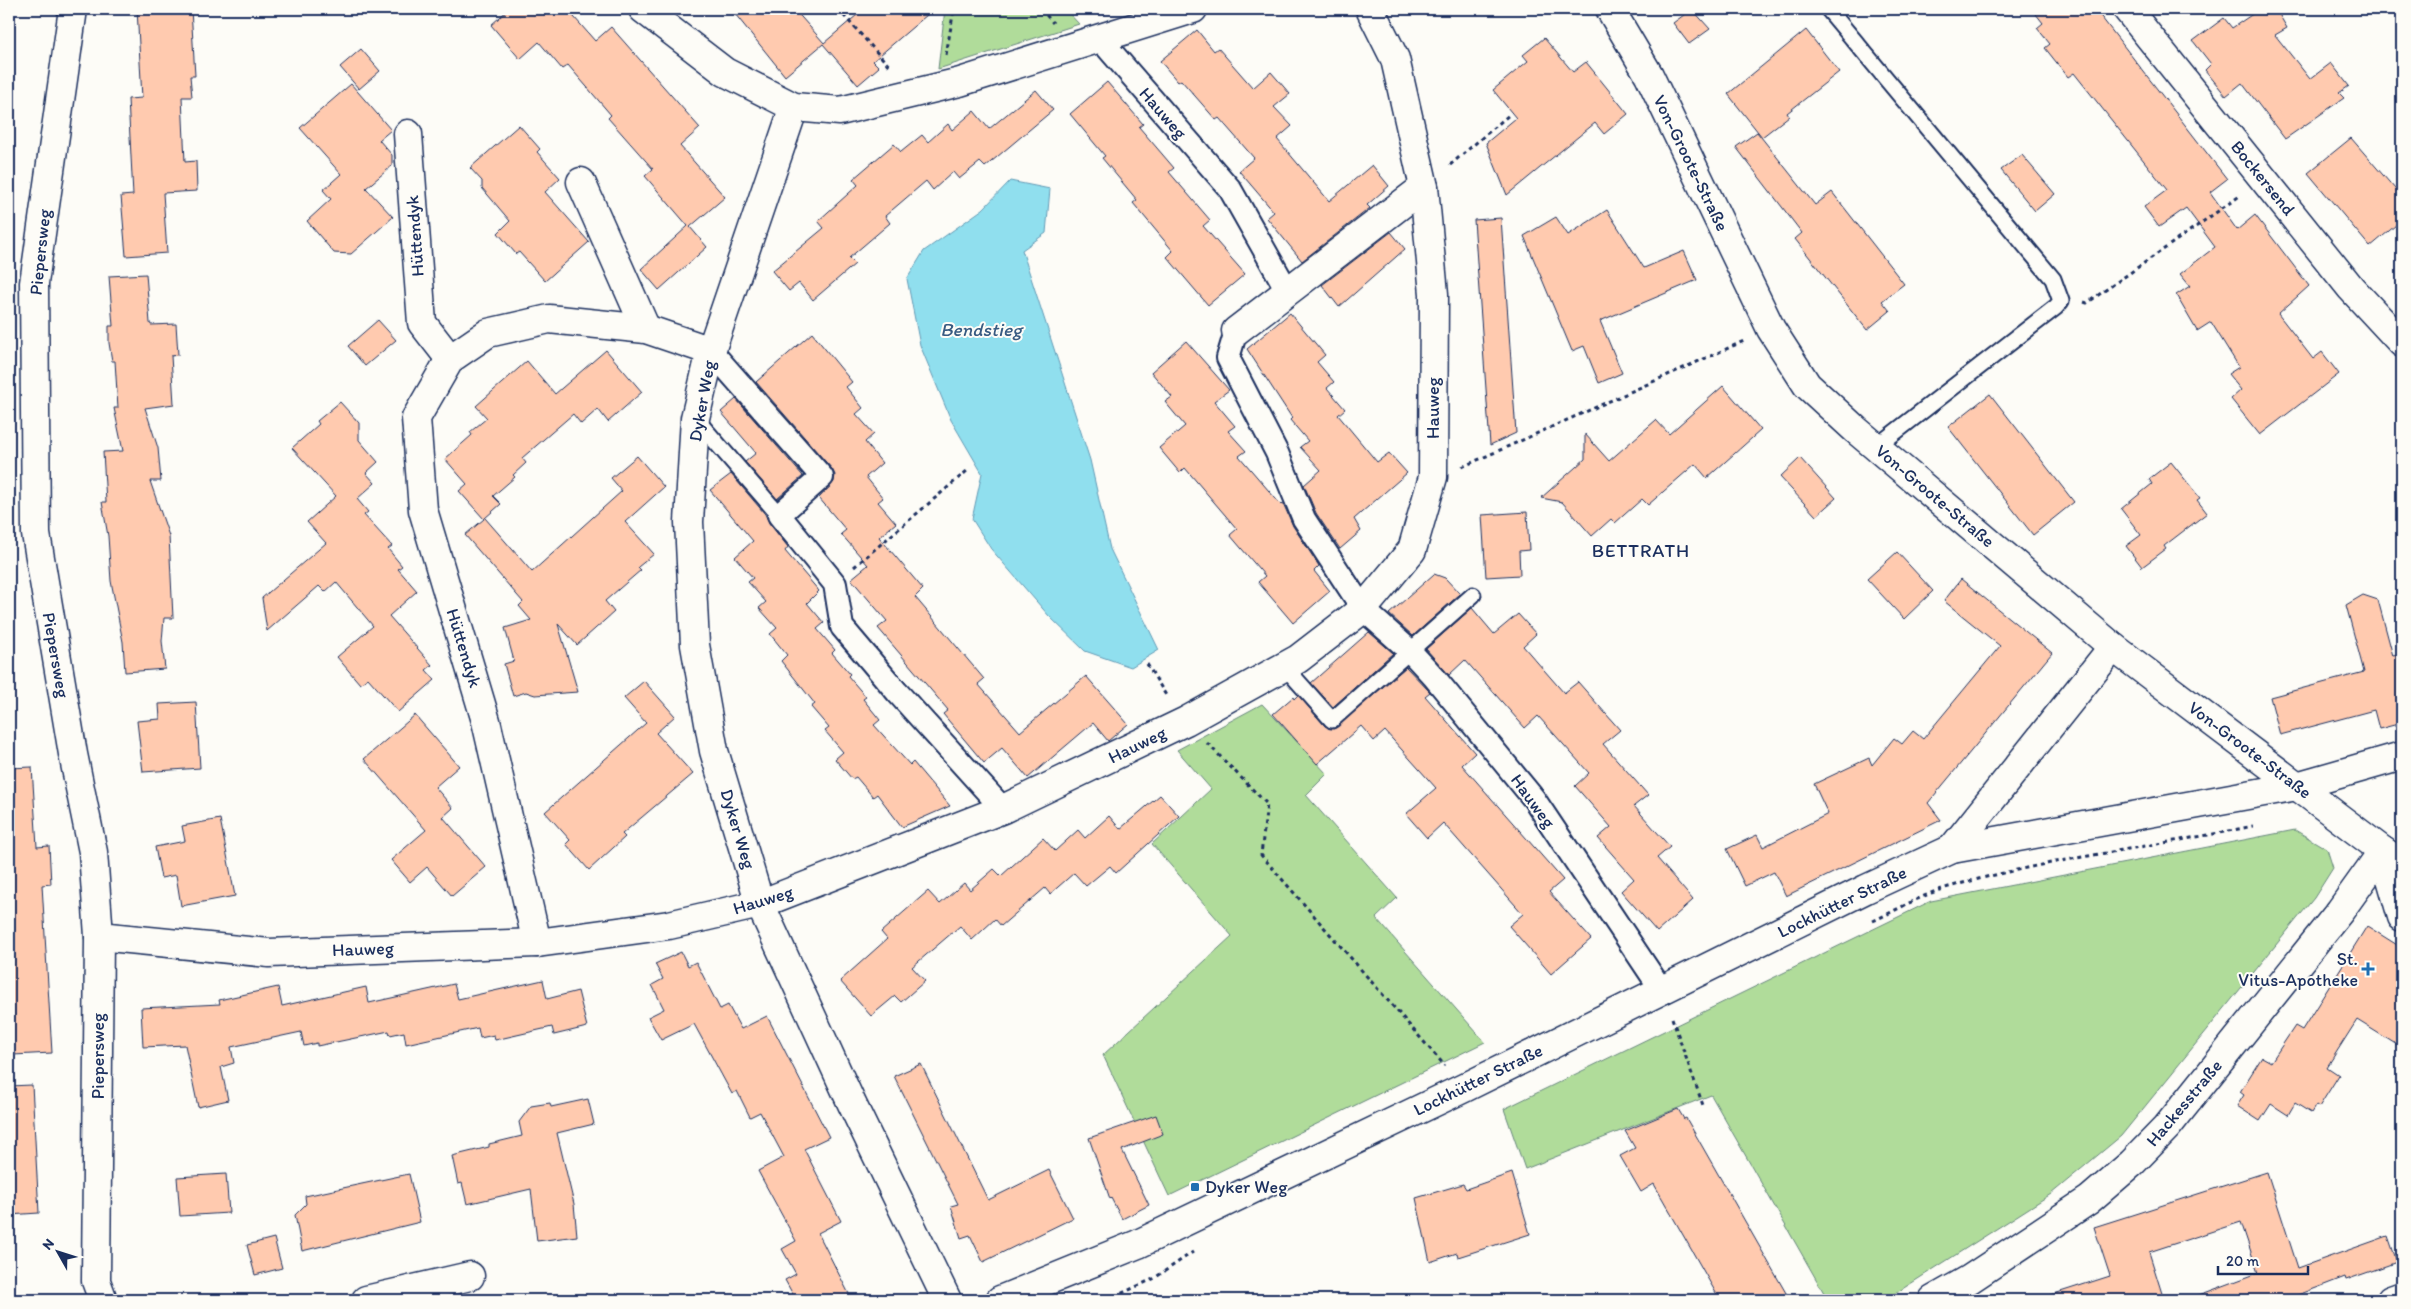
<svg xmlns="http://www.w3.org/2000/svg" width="2411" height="1309" viewBox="0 0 2411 1309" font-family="Itim,sans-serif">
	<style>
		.green { fill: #b0dc9a; stroke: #66867c }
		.water { fill: #90dfee; stroke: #6199b4 }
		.building { fill: #ffcaaf; stroke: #1b2f5e }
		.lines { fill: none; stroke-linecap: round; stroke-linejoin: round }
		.service-casing { stroke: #1b2f5e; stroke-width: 19 }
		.pedestrian-casing { stroke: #1b2f5e; stroke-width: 26 }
		.minor-casing { stroke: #1b2f5e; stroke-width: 31 }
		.tertiary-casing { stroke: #1b2f5e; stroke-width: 31 }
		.path { stroke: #1b2f5e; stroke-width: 3; stroke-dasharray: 4 4; stroke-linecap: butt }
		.service { stroke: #fdfcf7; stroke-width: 15 }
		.pedestrian { stroke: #fdfcf7; stroke-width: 22 }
		.minor { stroke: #fdfcf7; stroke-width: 28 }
		.tertiary { stroke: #fdfcf7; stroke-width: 28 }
		.poi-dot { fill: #1f6fb2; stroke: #fdfcf7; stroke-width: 2 }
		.labels { text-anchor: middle; stroke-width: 4; stroke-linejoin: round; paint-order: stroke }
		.street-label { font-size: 18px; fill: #1b2f5e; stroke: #fdfcf7 }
		.poi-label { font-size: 18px; fill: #1b2f5e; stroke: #fdfcf7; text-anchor: end }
		.water-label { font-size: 19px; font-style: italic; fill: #385b82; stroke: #fdfcf7 }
		.neighbourhood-label { font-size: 19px; letter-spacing: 1px; fill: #1b2f5e; stroke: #fdfcf7 }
	</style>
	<rect width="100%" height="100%" fill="#fdfcf7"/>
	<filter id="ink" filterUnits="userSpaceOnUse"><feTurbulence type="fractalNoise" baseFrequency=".02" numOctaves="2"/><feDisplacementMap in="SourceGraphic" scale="10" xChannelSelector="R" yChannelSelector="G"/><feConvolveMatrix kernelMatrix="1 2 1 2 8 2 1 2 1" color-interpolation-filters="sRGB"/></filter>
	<g filter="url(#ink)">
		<g class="green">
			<path d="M945,9H1065L1079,24L938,69Z"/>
			<path d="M1262,704L1327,774L1306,795L1397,898L1376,918L1485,1042L1169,1196L1103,1055L1232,936L1152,844L1211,789L1177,750Z"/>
			<path d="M2295,830L2327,849L2333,868L2314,898L2121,1136L2051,1194L1885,1300H1828L1711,1095L1525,1169L1504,1109L1931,901Z"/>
		</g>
		<path class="water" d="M1010,181L1050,189L1046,233L1022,250L1090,460L1110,549L1159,650L1131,667L1085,651L1049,616L991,549L972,519L982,473L951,420L920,345L907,279L924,251L983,209Z"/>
		<g class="building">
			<path d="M137,9H191L195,76H190L192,97H182L185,162L196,161L197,191L163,193L167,253L126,256L121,196L133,195L128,99L142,98Z"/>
			<path d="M509,9H567L595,41L611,27L700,128L680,146L725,197L690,227L707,247L659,290L641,269L688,226L645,176L653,169L608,118L611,115L568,65L562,69L539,42L520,59L491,25Z"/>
			<path d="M731,9H794L824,43L864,9H934L873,61L879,67L858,85L823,44L785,76Z"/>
			<path d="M1692,9L1710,29L1689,44L1673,23Z"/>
			<path d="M2032,9H2095L2227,179L2210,192L2237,230L2255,215L2309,286L2278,314L2313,359L2322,352L2339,374L2260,435L2231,399L2241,390L2228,374L2239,367L2211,322L2197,331L2176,295L2190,286L2180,274L2215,247L2186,208L2159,227L2144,207L2167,190L2074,73L2068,77L2045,48L2050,44L2037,28L2043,23Z"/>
			<path d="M2260,9H2276L2287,28L2275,35L2310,79L2331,63L2349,86L2339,93L2344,98L2285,139L2242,83L2226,96L2205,70L2211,64L2193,41L2224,18L2232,28Z"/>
			<path d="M1197,30L1214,51L1218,48L1253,88L1271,72L1290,94L1274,107L1292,126L1277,139L1329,201L1372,165L1389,186L1367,205L1370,208L1302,261L1267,218L1274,212L1239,171L1254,158L1219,118L1216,120L1181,80L1178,82L1160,61Z"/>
			<path d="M1806,30L1839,72L1787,113L1789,116L1762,137L1728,94Z"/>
			<path d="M1544,38L1573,72L1586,62L1628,114L1604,134L1595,123L1507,195L1486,143L1516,118L1493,90L1528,61L1523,55Z"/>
			<path d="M361,49L380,71L359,89L340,67Z"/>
			<path d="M1107,82L1143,124L1139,127L1174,168L1169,172L1210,220L1203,226L1245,274L1208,305L1167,257L1173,251L1133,203L1137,200L1102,158L1105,156L1070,114Z"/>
			<path d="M351,84L391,130L379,140L392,155V166L366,188L393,217L351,254L334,253L307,221L331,199L323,190L341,174L300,128Z"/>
			<path d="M1036,90L1053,110L985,167L980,162L959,179L953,172L933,190L926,181L885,216L890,223L849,258L855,264L813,300L799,283L789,291L772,271L824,228L818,221L858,185L853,179L894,144L901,152L922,135L928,142L948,124L952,130L974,111L989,129Z"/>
			<path d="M519,125L540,149L537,152L560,178L545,192L589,242L545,281L519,252L516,254L498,233L510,221L482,188V181L470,168Z"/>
			<path d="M1757,132L1815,205L1832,192L1904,284L1882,301L1890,311L1867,330L1795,239L1802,233L1736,147Z"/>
			<path d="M2351,138L2402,197V220L2370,247L2308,173Z"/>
			<path d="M2022,155L2055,194L2035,211L2001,170Z"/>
			<path d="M1607,210L1644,268L1684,251L1697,280L1600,321L1622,373L1599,383L1584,346L1572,351L1524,236L1556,217L1568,235Z"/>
			<path d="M1501,218L1516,433L1490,445L1474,220Z"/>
			<path d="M1391,232L1405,249L1339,307L1322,285Z"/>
			<path d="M146,274L150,323L151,325L176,324L178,355L171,356L174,404L145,408L158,448L161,481H150L169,536L173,618H164L162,641L165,669L125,672L123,642L111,581L108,536L102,502H106L103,452L123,451L114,408H118L115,361H112L109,343V326H113L109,276Z"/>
			<path d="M1290,313L1325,355L1317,362L1334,382L1327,388L1345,409L1338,415L1377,462L1389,453L1407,473L1354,519L1361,531L1340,549L1316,513L1304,485L1321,470L1300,447L1308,441L1290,420L1292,418L1247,349Z"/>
			<path d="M378,320L396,340L365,366L348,346Z"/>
			<path d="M812,333L852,382L846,387L863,408L856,414L874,434L865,442L882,463L866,477L883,498L878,502L896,523L879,537L923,589L915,597L984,679L978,684L1020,732L1086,676L1128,724L1108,741L1093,723L1028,778L1002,748L984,763L943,714L948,710L878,628L887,621L851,579L868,565L841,534L846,530L819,498L834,482L835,475L832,469L756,382Z"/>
			<path d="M1186,341L1229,390L1214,401L1235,426L1228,431L1246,451L1239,456L1281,505L1283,503L1293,526L1319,566L1314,571L1330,591L1293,623L1258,582L1265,576L1230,535L1237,529L1185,468L1180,473L1159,448L1185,426L1165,402L1172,397L1151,372Z"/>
			<path d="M606,350L642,392L608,422L598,409L581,424L573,414L522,458L526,463L513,475L515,477L493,496L501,504L485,518L532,572L622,491L611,478L637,456L664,487L625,522L654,554L638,567L641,570L605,601L614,612L577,645L558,624L578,692L535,695L526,692L513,696L504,664L514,661L505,628L531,620L519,606L523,602L465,535L484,519L459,491L467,484L445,459L472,435L470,432L487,418L476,406L527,361L555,394Z"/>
			<path d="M1723,386L1761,430L1707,478L1695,464L1648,505L1642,499L1615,523L1611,519L1592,536L1562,502L1541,498L1585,459V434L1609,461L1656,420L1669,434Z"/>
			<path d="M1990,394L2074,502L2033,535L1948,427Z"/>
			<path d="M736,399L803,476L777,499L745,462L756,453L721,412Z"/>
			<path d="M340,402L359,423V440L378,462L366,473L375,483L357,499L368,512L364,515L392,546L388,549L402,566L398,569L417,591L389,616L432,665L426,670L435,680L398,712L368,678L360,684L337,657L373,626L336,582L325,592L319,586L267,631L262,598L326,543L307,522L336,496L292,448L319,424L317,421Z"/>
			<path d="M1800,458L1836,498L1816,516L1780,477Z"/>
			<path d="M2171,462L2200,498L2197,500L2207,513L2164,546L2166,549L2142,567L2126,546L2141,535L2121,509L2152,484L2149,479Z"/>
			<path d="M731,474L765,514L769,523L788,547L785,551L819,591L807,603L824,623L817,629L835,650L832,653L850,674L848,676L866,697L863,699L880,720L874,725L910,765L913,762L950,806L902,827L877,794L873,797L856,777L852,779L835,759L843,752L825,731L829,728L811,707L815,704L781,661L787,655L770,634L777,628L759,608L766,602L748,582L753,578L735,557L753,541L710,490Z"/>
			<path d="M1527,512L1529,550L1519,551L1520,575L1486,577L1482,515Z"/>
			<path d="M1897,552L1933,591L1904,619L1867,579Z"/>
			<path d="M1434,574L1445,578L1460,594L1413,636L1389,614Z"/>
			<path d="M1961,579L2052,653L1928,803L1941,820L1786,896L1774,872L1745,886L1727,849L1757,835L1763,847L1828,814L1814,784L1869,758L1872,765L1894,738L1902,744L1913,731L1923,739L2000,646L1944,601Z"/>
			<path d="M2363,595L2378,600L2393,656L2402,654V723L2379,729L2374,710L2280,735L2270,697L2364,672L2346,605Z"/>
			<path d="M1472,608L1494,634L1518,614L1536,634L1523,646L1544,670L1564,693L1578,682L1620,730L1603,744L1648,795L1634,806L1670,847L1657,858L1693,900L1657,932L1621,891L1634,879L1598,838L1611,827L1575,786L1589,773L1538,716L1525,728L1465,660L1449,675L1426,649Z"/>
			<path d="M1369,632L1393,653L1333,707L1311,683Z"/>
			<path d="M1406,667L1430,692L1425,696L1475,753L1462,765L1563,880L1549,892L1591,939L1551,974L1509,926L1523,914L1443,823L1427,838L1406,814L1436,788L1385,731L1374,741L1361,726L1317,764L1273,714L1293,697L1294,699L1298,695L1325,726L1334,729Z"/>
			<path d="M644,681L675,716L656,733L693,774L622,834L625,837L589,870L566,844L570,840L545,812L646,723L624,698Z"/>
			<path d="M196,702L200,768L143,772L137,721L160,719L159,704Z"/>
			<path d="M415,715L459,766L435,787L453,808L443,817L486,867L452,896L427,867L410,882L391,860L426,830L364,759Z"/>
			<path d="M32,767L37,847L49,846L51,884L42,885L52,1053L13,1055L9,978V768Z"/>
			<path d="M1160,795L1179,816L1116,873L1110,866L1086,886L1074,873L1050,894L1045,888L1001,926L995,919L972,940L960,926L912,967L925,981L901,1002L895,996L871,1016L840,981L887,939L881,932L928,891L940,904L964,883L970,890L994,869L1001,876L1043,838L1055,851L1078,830L1085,838L1109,816L1120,829Z"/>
			<path d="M220,819L235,896L181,906L176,875L161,878L155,847L185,841L182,826Z"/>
			<path d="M2367,926L2402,948V1048L2357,1020L2327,1067L2339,1075L2319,1107L2316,1105L2311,1113L2295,1103L2288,1115L2271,1104L2260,1121L2237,1106L2244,1095L2240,1092L2262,1057L2271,1062L2295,1026L2302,1030Z"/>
			<path d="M681,952L688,966L696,962L720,1009L728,1005L741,1029L767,1016L829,1137L804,1149L841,1221L818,1233L852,1300H796L785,1280L796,1274L782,1249L796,1241L758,1171L784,1157L760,1112L750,1117L737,1091L732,1094L694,1024L661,1040L648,1017L664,1009L652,985L663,979L655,964Z"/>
			<path d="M543,980L547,999L578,991L587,1027L554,1035L552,1027L495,1040L494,1035L480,1038L478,1028L406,1044L404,1032L390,1035L389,1031L317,1046V1043L304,1046L301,1032L231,1047L234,1063L221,1067L228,1100L198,1107L185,1045L143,1047L141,1008L220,1004L219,1000L278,987L282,1006L366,987L369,1003L454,984L458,999Z"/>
			<path d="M921,1064L988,1200L1049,1170L1073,1218L983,1262L970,1235L961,1238L951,1206L958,1204L894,1076Z"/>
			<path d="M32,1085L39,1213L9,1215V1086Z"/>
			<path d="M588,1099L594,1124L557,1133L574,1204L577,1236L537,1241L531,1189L467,1204L462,1183L458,1184L452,1156L489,1147V1144L522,1136L519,1122L531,1106L550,1103L551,1107Z"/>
			<path d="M1678,1109L1684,1119L1686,1118L1790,1300H1720L1654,1184L1641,1192L1620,1156L1635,1148L1625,1131Z"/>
			<path d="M1156,1115L1163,1134L1122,1150L1149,1205L1122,1219L1111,1198L1110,1199L1089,1138Z"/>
			<path d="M2267,1172L2298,1268L2388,1236L2397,1262L2346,1280L2345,1277L2285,1300H2191V1298L2258,1273L2241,1222L2149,1252L2164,1300H2052L2051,1295L2110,1276L2094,1227Z"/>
			<path d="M1512,1173L1530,1234L1458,1257L1457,1253L1430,1262L1416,1198L1463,1184L1466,1189Z"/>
			<path d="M226,1174L229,1213L180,1216L177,1177Z"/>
			<path d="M409,1174L420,1222L302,1251L295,1215L306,1204L305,1196Z"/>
			<path d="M274,1238L282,1268L255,1275L247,1245Z"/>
		</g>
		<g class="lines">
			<g class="service-casing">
				<g id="service">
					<path d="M1828,9L2053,279L2061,301L2056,307L1876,447"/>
					<path d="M695,418L779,515"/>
					<path d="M1285,667L1332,720L1473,595"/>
				</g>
			</g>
			<g class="pedestrian-casing">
				<g id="pedestrian">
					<path d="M1100,39L1230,189L1287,290"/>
					<path d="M1236,331L1228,358L1277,453L1304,519L1363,609L1409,650L1434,677L1534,799L1661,989"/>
					<path d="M711,351L822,477L779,515L835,584L842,627L897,692L1003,809"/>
				</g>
			</g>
			<g class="minor-casing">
				<g id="minor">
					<path d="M73,9L34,283L36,534L73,754L93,852L99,936L96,1281L103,1300"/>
					<path d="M643,9L725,72L794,107L840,111L960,82L1193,9"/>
					<path d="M1610,9L1649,75L1771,329L1807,385L1856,430L2113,647L2297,786"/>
					<path d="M2127,9L2351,288L2402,343"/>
					<path d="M794,107L711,351L695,418L689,522L695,645L714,751L760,904L852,1104L947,1300"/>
					<path d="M408,134L422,323L450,359"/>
					<path d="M581,182L646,329"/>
					<path d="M1236,331L1424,187"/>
					<path d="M1952,849L2113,647"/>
					<path d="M2383,851L2402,917"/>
					<path d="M99,936L269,953L537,943L669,925L760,904L1003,809L1186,721L1298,659L1363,609L1412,550L1433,477L1434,294L1424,187L1395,59L1370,9"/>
					<path d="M537,943L486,721L423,510L416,418L450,359L488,333L549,319L646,329L711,351"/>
					<path d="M366,1300L470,1276"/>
					<path d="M1933,1300L1970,1279L2089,1200L2132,1163L2167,1127L2340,911L2383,851"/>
					<path d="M2391,1300L2402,1296"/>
				</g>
			</g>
			<g class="tertiary-casing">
				<g id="tertiary">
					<path d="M2297,786L2383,851L2402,863"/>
					<path d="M1000,1300L1138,1244L1464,1088L1866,889L1952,849L2297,786L2402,756"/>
				</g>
			</g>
			<g class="path">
				<path d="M838,9L891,68"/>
				<path d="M1041,9L1053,23"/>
				<path d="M946,55L954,9"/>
				<path d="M1450,165L1510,114"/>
				<path d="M2084,302L2087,303L2241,195"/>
				<path d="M1462,467L1744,341"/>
				<path d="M854,567L967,471"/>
				<path d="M1147,664L1167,697"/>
				<path d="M1207,743L1267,804L1261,855L1445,1066"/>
				<path d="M1873,921C1895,911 1918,897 1942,889C2043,859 2150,848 2253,826"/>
				<path d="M1672,1018L1704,1108"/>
				<path d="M1107,1300L1153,1279L1193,1252"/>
			</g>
			<use href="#service" class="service"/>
			<use href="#pedestrian" class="pedestrian"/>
			<use href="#minor" class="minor"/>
			<use href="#tertiary" class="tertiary"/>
		</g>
	</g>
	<g class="poi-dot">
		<path d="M2365.5 961.5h5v5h5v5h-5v5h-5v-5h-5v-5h5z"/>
		<rect x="1190" y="1182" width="10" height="10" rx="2.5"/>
	</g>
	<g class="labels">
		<g class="street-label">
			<text transform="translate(1163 113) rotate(49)" y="6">Hauweg</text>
			<text transform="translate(1691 163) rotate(64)" y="6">Von-Groote-Straße</text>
			<text transform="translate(2263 178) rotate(51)" y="6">Bockersend</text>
			<text transform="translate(415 236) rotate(-94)" y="6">Hüttendyk</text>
			<text transform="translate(40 252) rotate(-84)" y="6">Piepersweg</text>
			<text transform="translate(702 401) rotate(-80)" y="6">Dyker Weg</text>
			<text transform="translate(1433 408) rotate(-90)" y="6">Hauweg</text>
			<text transform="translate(1935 496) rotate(40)" y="6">Von-Groote-Straße</text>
			<text transform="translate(464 648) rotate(73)" y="6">Hüttendyk</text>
			<text transform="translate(56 655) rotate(80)" y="6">Piepersweg</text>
			<text transform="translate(1137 745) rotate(-26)" y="6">Hauweg</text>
			<text transform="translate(2250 750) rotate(37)" y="6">Von-Groote-Straße</text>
			<text transform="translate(1533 801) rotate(54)" y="6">Hauweg</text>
			<text transform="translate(738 829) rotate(73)" y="6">Dyker Weg</text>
			<text transform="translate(763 900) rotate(-17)" y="6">Hauweg</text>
			<text transform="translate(1842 902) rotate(-26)" y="6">Lockhütter Straße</text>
			<text transform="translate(363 949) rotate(-2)" y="6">Hauweg</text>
			<text transform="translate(98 1056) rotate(-90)" y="6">Piepersweg</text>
			<text transform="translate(1478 1080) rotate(-26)" y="6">Lockhütter Straße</text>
			<text transform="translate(2184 1103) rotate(-50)" y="6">Hackesstraße</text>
		</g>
		<g class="poi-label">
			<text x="2358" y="965">St.<tspan x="2358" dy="21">Vitus-Apotheke</tspan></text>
			<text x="1205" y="1193" text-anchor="start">Dyker Weg</text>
		</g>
		<g class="water-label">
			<text x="981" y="336">Bendstieg</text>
		</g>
		<g class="neighbourhood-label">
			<text x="1641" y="557">BETTRATH</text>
		</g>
	</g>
	<rect width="2411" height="1309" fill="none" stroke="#fdfcf7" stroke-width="30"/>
	<rect x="15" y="15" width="2381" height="1279" fill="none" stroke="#1b2f5e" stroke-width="2" filter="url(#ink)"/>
	<g transform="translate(58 1252) rotate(309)" stroke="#fdfcf7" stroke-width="4" paint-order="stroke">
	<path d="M0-4L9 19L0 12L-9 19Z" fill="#1b2f5e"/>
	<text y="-8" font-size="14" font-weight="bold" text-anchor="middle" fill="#1b2f5e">N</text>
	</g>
	<path d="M2218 1266v8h90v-8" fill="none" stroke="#1b2f5e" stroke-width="2.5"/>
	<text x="2226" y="1266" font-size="15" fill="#1b2f5e" stroke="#fdfcf7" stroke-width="4" paint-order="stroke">20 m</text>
</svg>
